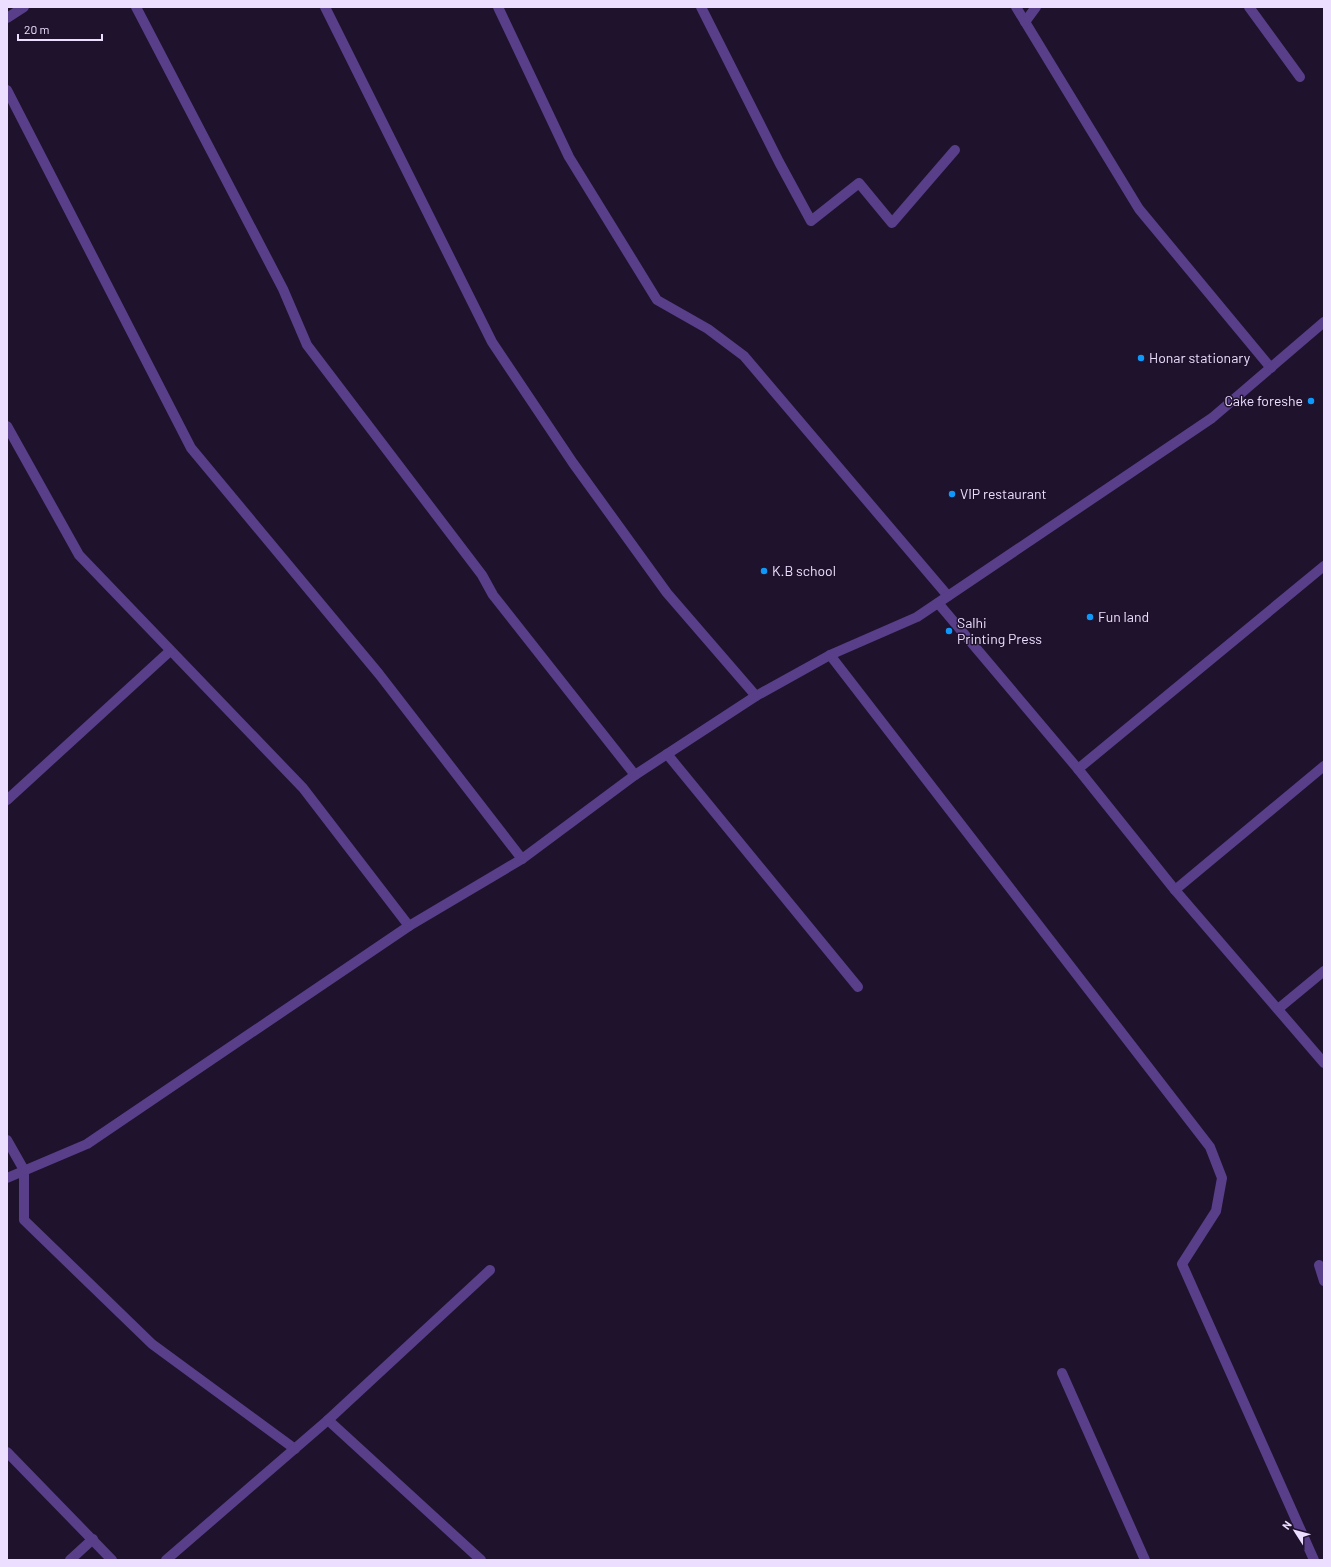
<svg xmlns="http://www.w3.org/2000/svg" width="1331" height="1567" viewBox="0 0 1331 1567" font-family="Barlow,sans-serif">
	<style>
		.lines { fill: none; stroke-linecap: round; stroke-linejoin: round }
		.minor { stroke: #593e8a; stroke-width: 10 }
		.poi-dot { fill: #0e99fa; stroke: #1f122c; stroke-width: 1.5 }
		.labels { text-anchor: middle; stroke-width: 3; stroke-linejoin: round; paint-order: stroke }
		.poi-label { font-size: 14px; fill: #ecdefe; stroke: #1f122c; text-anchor: start }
	</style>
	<rect width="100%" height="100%" fill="#1f122c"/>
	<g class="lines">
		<g class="minor">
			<path d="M136,7L283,289L307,345L482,575L493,595L635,775"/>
			<path d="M325,7L492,342L573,463L667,593L756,696"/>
			<path d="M498,7L569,157L657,300L708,329L744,356L948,596"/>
			<path d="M701,7L779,162L811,221L859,183L892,223L955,150"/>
			<path d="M1016,7L1139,209L1271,368"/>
			<path d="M1249,7L1300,77"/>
			<path d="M7,18L24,7"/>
			<path d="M1025,22L1036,7"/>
			<path d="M7,90L191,448L379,674L522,859"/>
			<path d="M7,426L79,555L303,788L409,926"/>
			<path d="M938,603L1078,769L1175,890L1324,1063"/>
			<path d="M830,655L1210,1147L1222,1178L1216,1211L1182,1264L1314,1560"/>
			<path d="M667,754L858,987"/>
			<path d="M1078,769L1324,566"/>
			<path d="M7,800L170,651"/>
			<path d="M1175,890L1324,766"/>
			<path d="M1278,1009L1324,971"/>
			<path d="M7,1140L24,1170V1220L152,1344L295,1449"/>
			<path d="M7,1178L87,1144L409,926L522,859L635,775L756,696L830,655L917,617L1212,418L1324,322"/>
			<path d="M1319,1265L1324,1281"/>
			<path d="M1062,1373L1145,1560"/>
			<path d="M328,1420L481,1560"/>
			<path d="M7,1452L112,1560"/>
			<path d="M70,1560L93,1539"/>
			<path d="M166,1560L328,1420L490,1270"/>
		</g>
	</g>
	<g class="poi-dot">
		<circle cx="1141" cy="358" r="4"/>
		<circle cx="1311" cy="401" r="4"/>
		<circle cx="952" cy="494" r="4"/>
		<circle cx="764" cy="571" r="4"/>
		<circle cx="1090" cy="617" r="4"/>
		<circle cx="949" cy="631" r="4"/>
	</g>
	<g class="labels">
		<g class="poi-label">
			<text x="1149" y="363">Honar stationary</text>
			<text x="1303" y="406" text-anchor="end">Cake foreshe</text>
			<text x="960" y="499">VIP restaurant</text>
			<text x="772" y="576">K.B school</text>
			<text x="1098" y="622">Fun land</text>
			<text x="957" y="628">Salhi<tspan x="957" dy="16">Printing Press</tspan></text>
		</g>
	</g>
	<rect width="1331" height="1567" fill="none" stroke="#ecdefe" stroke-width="16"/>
	<g transform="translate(1295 1531) rotate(306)" stroke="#1f122c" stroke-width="3" paint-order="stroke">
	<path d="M0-3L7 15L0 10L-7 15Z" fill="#ecdefe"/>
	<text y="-6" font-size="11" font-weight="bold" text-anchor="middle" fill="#ecdefe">N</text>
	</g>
	<path d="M18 34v6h84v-6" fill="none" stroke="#ecdefe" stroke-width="2"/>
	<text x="24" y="34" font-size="12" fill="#ecdefe" stroke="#1f122c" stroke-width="3" paint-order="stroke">20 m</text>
</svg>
